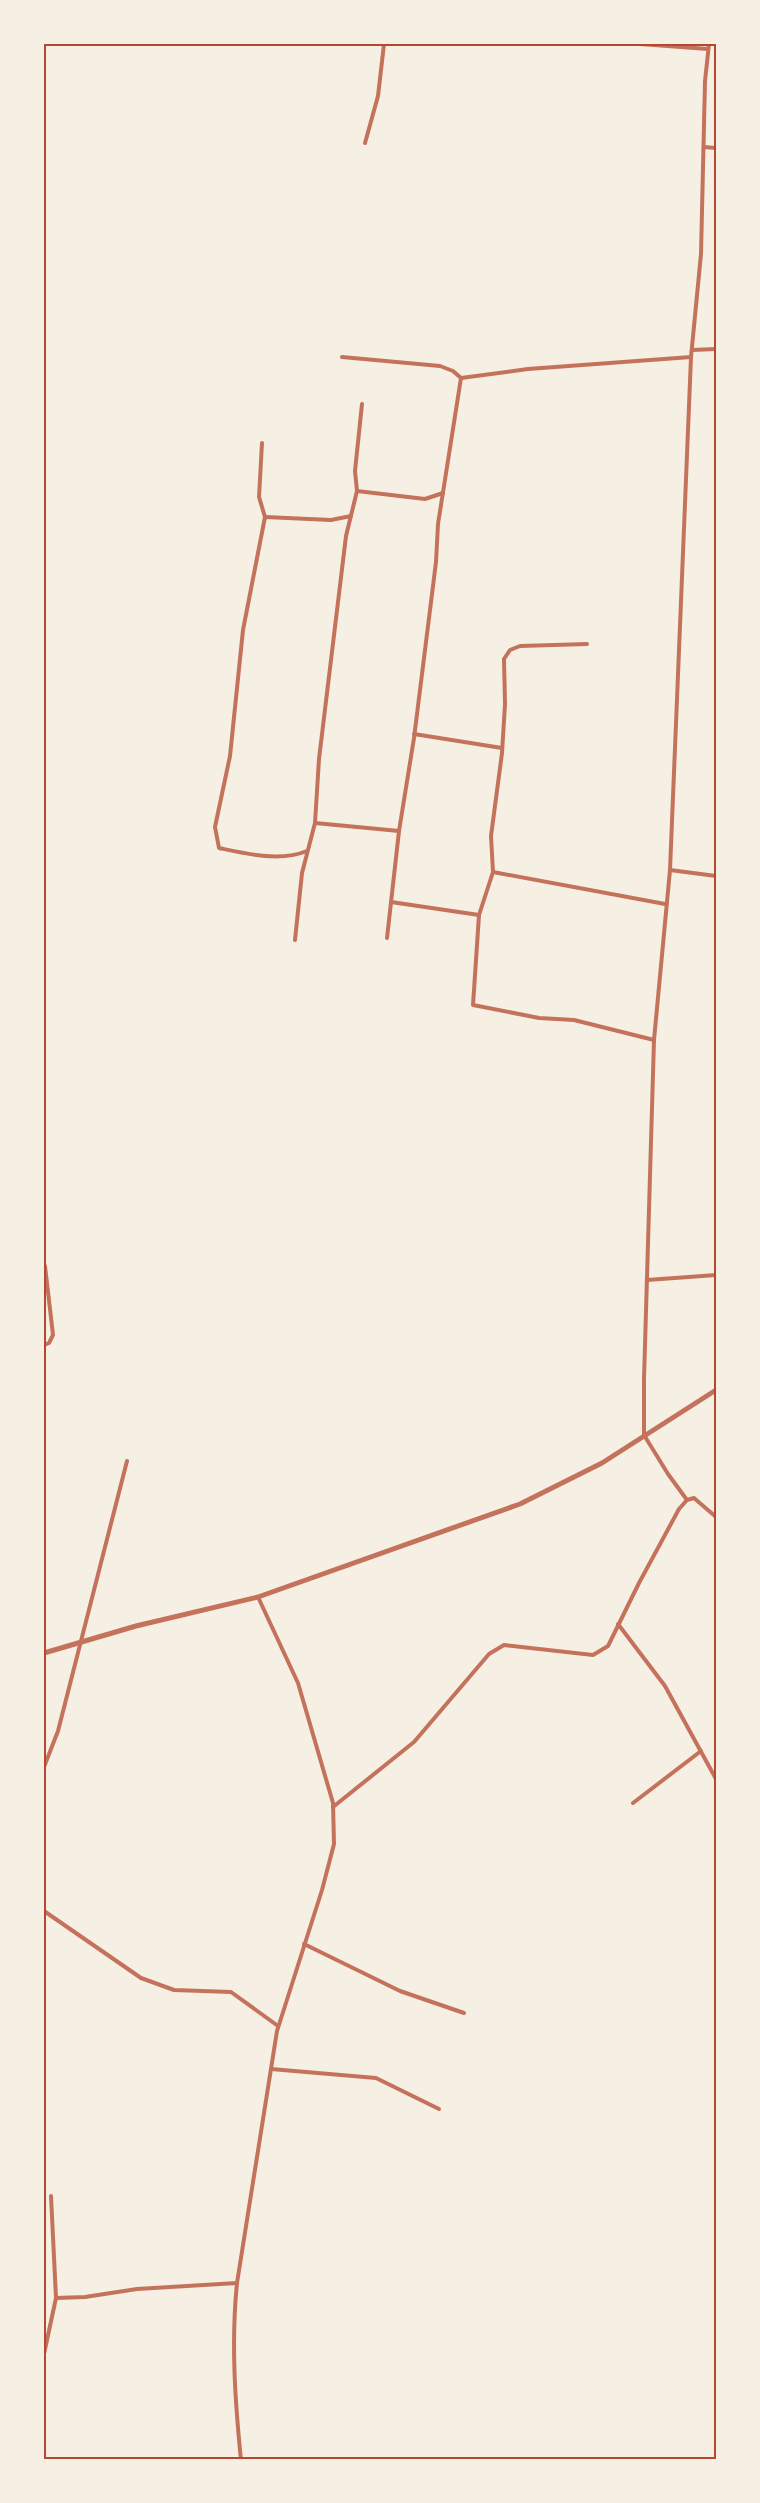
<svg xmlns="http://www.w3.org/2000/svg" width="760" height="2503" viewBox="0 0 760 2503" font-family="Quicksand,sans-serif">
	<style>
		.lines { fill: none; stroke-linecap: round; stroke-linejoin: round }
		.minor { stroke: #c5725c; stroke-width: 4 }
		.tertiary { stroke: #c5725c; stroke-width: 5 }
		.neatline { fill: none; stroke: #b5482f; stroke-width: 2 }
	</style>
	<rect width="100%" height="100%" fill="#f6efe4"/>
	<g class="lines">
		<g class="minor">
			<path d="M640,44L708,49"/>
			<path d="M365,143L378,96L384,44"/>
			<path d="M704,147L716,148"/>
			<path d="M692,350L716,349"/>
			<path d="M342,357L440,366L453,371L461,378L528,369L691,357"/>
			<path d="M262,443L259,497L265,517L243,630L230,756L215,827L219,848C247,854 280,862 307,851"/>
			<path d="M357,491L425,499L443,493"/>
			<path d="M265,517L331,520L351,516"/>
			<path d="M587,644L520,646L510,650L504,659L505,704L502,753L491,836L493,872L479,915L473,1005L539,1018L574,1020L654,1040"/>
			<path d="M414,734L502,748"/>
			<path d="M315,823L399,831"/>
			<path d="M670,870L716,876"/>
			<path d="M493,872L665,904"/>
			<path d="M391,902L479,915"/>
			<path d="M387,938L399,831L414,738L436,562L438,524L461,378"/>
			<path d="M295,940L302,873L315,823L319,759L346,536L357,491L355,471L362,404"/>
			<path d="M647,1280L716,1275"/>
			<path d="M44,1345L49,1343L53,1335L45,1266"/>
			<path d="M687,1500L668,1474L644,1435V1379L654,1040L670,870L691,357L701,254L705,81L709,44"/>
			<path d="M618,1624L665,1686L716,1779"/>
			<path d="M44,1767L58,1731L127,1461"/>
			<path d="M633,1803L701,1751"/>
			<path d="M333,1807L414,1742L489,1654L504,1645L593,1655L608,1646L639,1583L679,1509L687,1500L694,1498L716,1517"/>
			<path d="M44,1911L141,1978L174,1990L231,1992L278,2026"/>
			<path d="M304,1944L400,1991L464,2013"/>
			<path d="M271,2069L376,2078L439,2109"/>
			<path d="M56,2298L85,2297L137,2289L237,2283"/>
			<path d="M44,2354L56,2298L51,2196"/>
			<path d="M241,2460C235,2401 231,2342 237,2283L277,2031L322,1890L334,1844L333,1803L298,1683L258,1597"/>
		</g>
		<path class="tertiary" d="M44,1653L136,1626L258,1597L520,1504L602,1463L716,1390"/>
	</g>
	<rect width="760" height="2503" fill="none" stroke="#f6efe4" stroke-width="90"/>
	<rect x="45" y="45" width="670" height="2413" class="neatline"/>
</svg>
